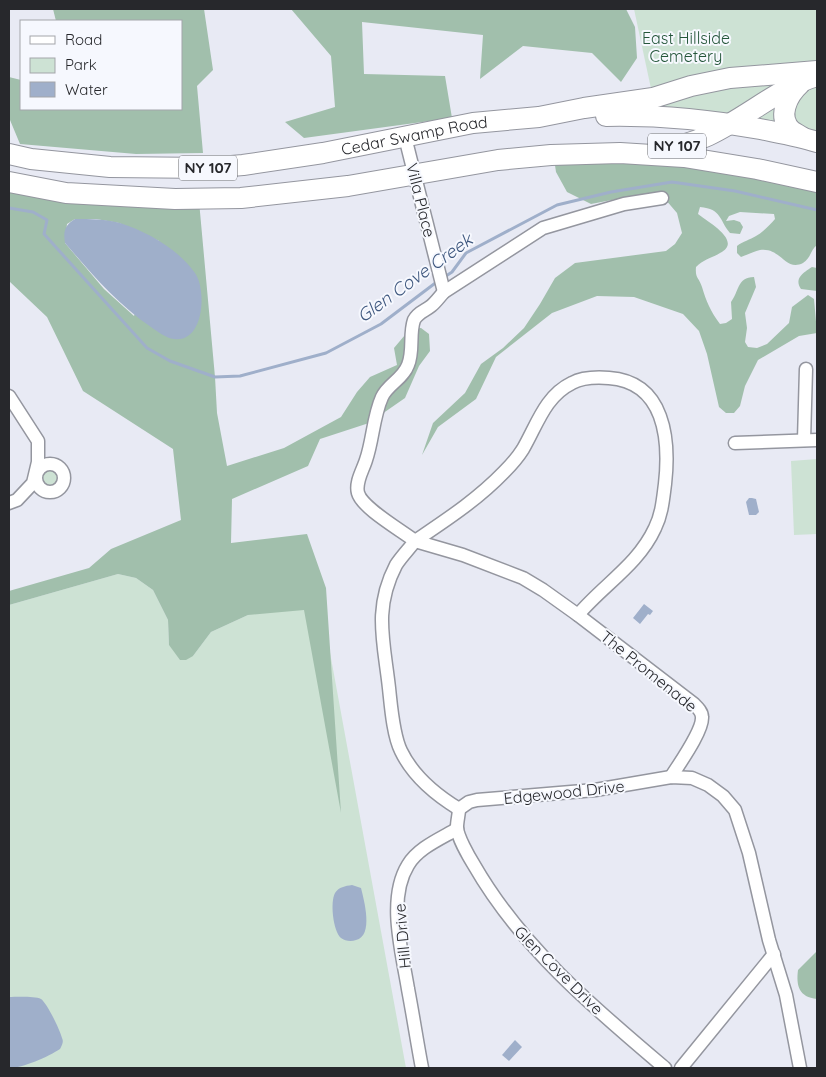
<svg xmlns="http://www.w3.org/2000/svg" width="826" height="1077" viewBox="0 0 826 1077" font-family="Quicksand,sans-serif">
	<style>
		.green { fill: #cde2d4 }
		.forest { fill: #a1bfac; fill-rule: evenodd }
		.water { fill: #9fafca }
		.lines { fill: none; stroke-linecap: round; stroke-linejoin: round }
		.stream { stroke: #9fafca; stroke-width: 3 }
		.street-casing { stroke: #94969f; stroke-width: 15 }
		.primary-casing { stroke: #94969f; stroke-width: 22 }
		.street { stroke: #fff; stroke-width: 12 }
		.primary { stroke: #fff; stroke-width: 20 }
		.labels { text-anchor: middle; stroke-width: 4; stroke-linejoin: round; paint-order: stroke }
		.shield { fill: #f6f8fe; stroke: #65666b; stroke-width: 1 }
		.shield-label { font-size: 15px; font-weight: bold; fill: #27282c }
		.park-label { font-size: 16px; fill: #24563a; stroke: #f6f8fe }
		.street-label { font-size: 16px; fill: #27282c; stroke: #f6f8fe }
		.water-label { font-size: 18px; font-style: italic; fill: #3e577e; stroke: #f6f8fe }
	</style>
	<rect width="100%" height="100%" fill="#e8eaf4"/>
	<g class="green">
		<path d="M634,9H817V71L653,98Z"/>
		<path d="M817,71V141L623,105Z"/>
		<path d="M817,459V534L794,535L791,461Z"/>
		<circle cx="50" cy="478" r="9"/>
		<path d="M118,574L136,578L153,590L168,620L169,645L193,656L211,632L248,615L318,587L406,1068H9V605Z"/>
	</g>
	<g class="forest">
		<path d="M53,9H204L213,70L197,86L203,153L136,154L20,144L10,120H9V77L21,80V109H181V21H56Z"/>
		<path d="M291,9H626L635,27L637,58L621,82L592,53L523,46L480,79L483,35L362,22L364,74L445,76L452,118L304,138L285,122L335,107L331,56Z"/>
		<path d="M553,152L817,180V245C811,249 811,258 803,263C785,272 781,247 760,250C755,251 747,255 741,257L737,253V246C743,241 750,240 756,236C763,232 770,225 775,219L774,214L740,212L729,216L726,221L734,220L740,222L743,227L740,234L730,233C719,220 722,209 700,207L698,214C706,221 744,241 720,253C710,259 704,259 696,267C695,279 699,277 702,287C706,301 711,312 720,324L726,323L732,319L731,302C739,292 737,277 754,277L756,287L745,313L747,328L745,342L748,347L757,348L767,344L789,323L792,307L808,295L814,299L817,333L799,336L758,360L745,386L740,406L734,413H726L719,407L707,354L699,331L683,314L634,297L597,296L552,313L496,357L476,399L438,427L422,455L433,423L465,393L481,364L503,348L524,328L540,304L555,278L575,263L666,251L675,244L682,233L677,213L665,199L643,194L591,204L567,192L556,172Z"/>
		<path d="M9,182L199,201L215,377L217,413L227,466L284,448L341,417L357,392L370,377L397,365L394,348L410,329L421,328L429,334L430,351L419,366L405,398L369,423L320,439L308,466L232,499L231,543L307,534L326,588L341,813L304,610L248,615L211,632L193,656L186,660H180L169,645L168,620L153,590L136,578L118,574L9,605V591L89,568L111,549L181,520L173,449L83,391L47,317L9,281ZM75,219H96L119,223L159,241L134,316L104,289L65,243L67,224Z"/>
		<path d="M812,267L817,268V291L801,289C794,278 803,273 812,267Z"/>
		<path d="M817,947V999C799,997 796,986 798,970L816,952Z"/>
	</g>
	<g class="water">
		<path d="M75,219C90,219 106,219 120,223C148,232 178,249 195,273C207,290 204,343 174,339C166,338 158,332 151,327C117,304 92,274 65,243C63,231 65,225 75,219Z"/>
		<path d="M749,498H752L756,499L759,512L756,515H749L746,502Z"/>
		<path d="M644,604L653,611L650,615L648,614L640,624L633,618Z"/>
		<path d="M352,885L361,888C364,900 374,936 356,940C351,942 345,941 341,938C333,931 330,902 335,893C339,887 345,886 352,885Z"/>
		<path d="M9,997C16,997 35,996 41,999C47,1003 60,1030 62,1038C64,1042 62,1045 60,1049C48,1057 23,1068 9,1068Z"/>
		<path d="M515,1040L522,1047L509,1061L502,1055Z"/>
	</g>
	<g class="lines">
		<g class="stream">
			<path d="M9,208L33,212L47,220L44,234L147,348L170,361L215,377L240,376L326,353L381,324L438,281"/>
			<path d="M443,278L452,272L466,253L557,205L611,192L672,182L735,191L817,210"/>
		</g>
		<g class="street-casing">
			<g id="street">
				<path d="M405,137L444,292"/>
				<path d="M9,396L38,441V462L33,483L17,500L9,503"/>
				<path d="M804,440L806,369"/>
				<path d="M735,443L817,440"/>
				<circle cx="50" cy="478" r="14"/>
				<path d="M415,541C446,520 477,500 504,472C511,465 518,457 523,449C537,425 545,396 572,383C583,377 596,377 609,378C665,382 670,440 665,484C663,499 662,514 655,528C638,565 603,585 578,615"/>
				<path d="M415,541L463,555L523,578L543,590L578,615L694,704C698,708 702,712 702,717C703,731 679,764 671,777"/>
				<path d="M459,809C436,795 413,776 401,751C393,735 391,706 389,688C384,642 373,609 396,565C401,557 409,549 415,541C401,530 362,508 358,493C355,482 363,470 366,460C373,440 373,417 382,397C388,384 403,379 408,365C414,351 409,334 414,320C418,312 425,311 431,306C436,302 440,296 444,292L543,228L624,204L662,198"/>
				<path d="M459,809L469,802L477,800L595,790L671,777L692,778L708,785L723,796L735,810L749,853L769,940L786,995L800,1068"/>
				<path d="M459,809C459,814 457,821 457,827C457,836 469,857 474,865C521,947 594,1008 665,1068"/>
				<path d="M422,1068C417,1042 413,1015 408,989C402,952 387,899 408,865C418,848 440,839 457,829"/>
				<path d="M681,1068L774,954"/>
			</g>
		</g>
		<g class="primary-casing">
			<g id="primary">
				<path d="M800,84C788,95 776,117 792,131C795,133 799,135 802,137"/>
				<path d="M606,116C657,115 710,120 760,129C780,133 799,136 817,142"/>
				<path d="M661,147C715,149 767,90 817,76"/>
				<path id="s1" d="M9,154L31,159L110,167L208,168L243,165L323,153L473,123L539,117L584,108L653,98L691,86L730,78L817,71"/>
				<path d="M9,182L66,193L175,199L241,198L348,186L498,160L551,155L620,153L684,157L757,169L817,182"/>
			</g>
		</g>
		<use href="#street" class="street"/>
		<use href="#primary" class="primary"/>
	</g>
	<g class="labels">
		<g class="shield">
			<rect x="648" y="133.5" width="58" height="25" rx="4"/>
			<rect x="179" y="155.5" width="58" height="25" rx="4"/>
		</g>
		<g class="shield-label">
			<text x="677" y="151">NY 107</text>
			<text x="208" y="173">NY 107</text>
		</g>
		<g class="park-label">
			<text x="686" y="44">East Hillside<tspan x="686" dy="18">Cemetery</tspan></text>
		</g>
		<g class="street-label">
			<text dy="6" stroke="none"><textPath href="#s1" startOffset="409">Cedar Swamp Road</textPath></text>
			<text transform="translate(421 200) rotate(76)" y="6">Villa Place</text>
			<text transform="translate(649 671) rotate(39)" y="6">The Promenade</text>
			<text transform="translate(564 792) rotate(-6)" y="6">Edgewood Drive</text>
			<text transform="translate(402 936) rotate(-95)" y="6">Hill Drive</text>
			<text transform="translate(559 970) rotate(45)" y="6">Glen Cove Drive</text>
		</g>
		<g class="water-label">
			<text transform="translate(415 278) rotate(-36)" y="6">Glen Cove Creek</text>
		</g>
	</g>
	<rect width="826" height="1077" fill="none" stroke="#27282c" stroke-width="20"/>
	<rect x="20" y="20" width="162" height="90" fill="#f6f8fe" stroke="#a3a5aa"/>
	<rect x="30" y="36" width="25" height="8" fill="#ffffff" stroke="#a3a5aa"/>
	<text x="65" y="45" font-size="15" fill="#27282c">Road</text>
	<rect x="30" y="58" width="25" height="15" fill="#cde2d4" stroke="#a3a5aa"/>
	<text x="65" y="70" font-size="15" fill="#27282c">Park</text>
	<rect x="30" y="82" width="25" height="15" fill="#9fafca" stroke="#a3a5aa"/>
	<text x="65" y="95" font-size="15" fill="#27282c">Water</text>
</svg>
